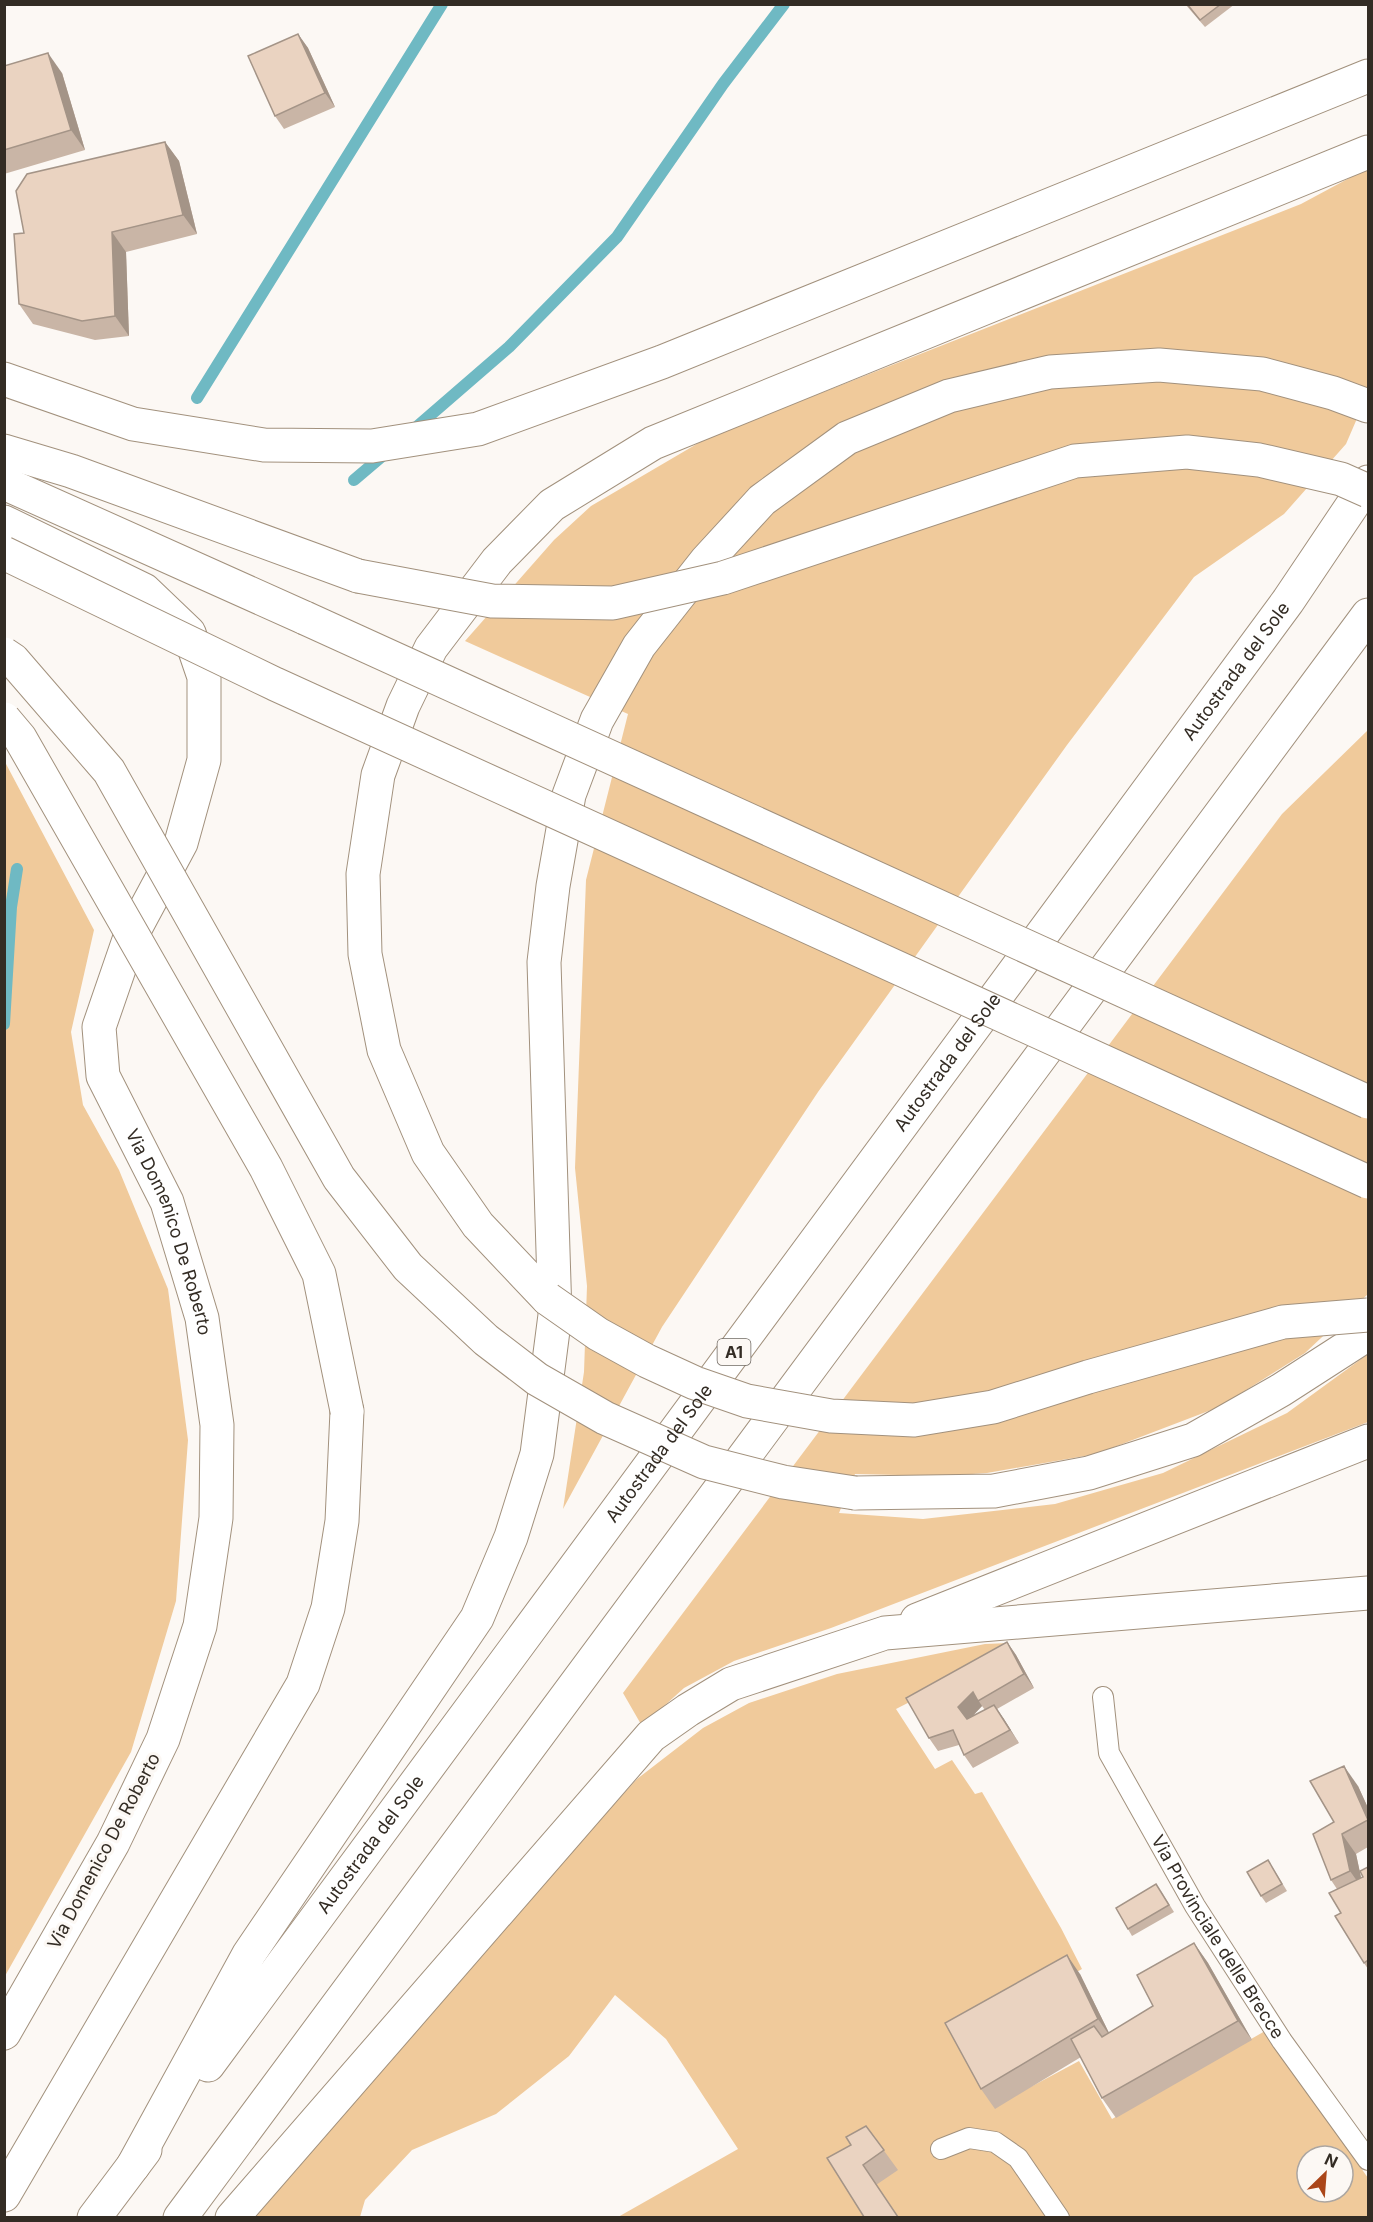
<svg xmlns="http://www.w3.org/2000/svg" width="1373" height="2222" viewBox="0 0 1373 2222" font-family="Inter,sans-serif">
	<style>
		.green { fill: #f0ca9b; fill-rule: evenodd }
		.lines { fill: none; stroke-linecap: round; stroke-linejoin: round }
		.stream { stroke: #6fb9c3; stroke-width: 12 }
		.service-casing { stroke: #a2917d; stroke-width: 22 }
		.minor-casing { stroke: #a2917d; stroke-width: 35 }
		.trunk-casing { stroke: #a2917d; stroke-width: 35 }
		.motorway-casing { stroke: #a2917d; stroke-width: 35 }
		.service { stroke: #fff; stroke-width: 20 }
		.minor { stroke: #fff; stroke-width: 33 }
		.trunk { stroke: #fff; stroke-width: 33 }
		.motorway { stroke: #fff; stroke-width: 33 }
		.trunk-bridge-casing { stroke: #a2917d; stroke-width: 35; stroke-linecap: butt }
		.motorway-bridge-casing { stroke: #a2917d; stroke-width: 35; stroke-linecap: butt }
		.trunk-bridge { stroke: #fff; stroke-width: 33 }
		.motorway-bridge { stroke: #fff; stroke-width: 33 }
		.wall { fill: #c9b5a6; fill-rule: evenodd }
		.shaded-wall { fill: #a49487 }
		.building { fill: #ead3c1; stroke: #a49487; stroke-width: 1.5 }
		.labels { text-anchor: middle; stroke-width: 6; stroke-linejoin: round; paint-order: stroke }
		.shield { fill: #fcf8f4; stroke: #6f6962; stroke-width: 1.5 }
		.shield-label { font-size: 16px; font-weight: bold; fill: #332c24 }
		.street-label { font-size: 18px; fill: #332c24; stroke: #fcf8f4 }
	</style>
	<rect width="100%" height="100%" fill="#fcf8f4"/>
	<g class="green">
		<path d="M1368,168V393L1346,444L1284,514L1194,577L1067,745L818,1092L662,1327L563,1509L584,1372L587,1286L575,1168L586,880L628,714L465,641L554,540L591,506L707,438L1301,204Z"/>
		<path d="M1368,730V1294L1305,1353L1219,1407L1096,1454L987,1473L942,1476L855,1474L839,1513L923,1519L1055,1504L1163,1473L1287,1413L1368,1354V1422L831,1628L734,1661L684,1688L642,1726L623,1693L1282,814Z"/>
		<path d="M5,762L94,930L71,1032L83,1105L119,1170L168,1289L188,1440L176,1601L131,1752L5,1976Z"/>
		<path d="M1009,1643L984,1664L896,1709L935,1769L952,1760L975,1794L982,1792L1061,1928L1082,1969L958,2038L995,2106L1079,2061L1112,2119L1265,2031L1368,2178V2217H618L738,2149L666,2039L615,1995L569,2056L496,2114L412,2150L365,2200L360,2217L248,2218L471,1961L637,1779L703,1728L749,1703L837,1674L985,1644ZM1307,2156H1343V2192H1307Z"/>
	</g>
	<g class="lines">
		<g class="stream">
			<path d="M197,398L442,4"/>
			<path d="M412,431L509,347L617,237L723,84L784,4"/>
			<path d="M354,480L387,452"/>
			<path d="M4,1024L11,907L17,869"/>
		</g>
		<g class="service-casing">
			<g id="service">
				<path id="s1" d="M1103,1697L1109,1753L1195,1906L1282,2041L1368,2160"/>
				<path d="M941,2149L969,2138L995,2142L1018,2158L1059,2218"/>
			</g>
		</g>
		<g class="minor-casing">
			<g id="minor">
				<path id="s2" d="M4,522L144,590L189,633L204,677V760L181,843L129,940L99,1027L103,1076L167,1202L202,1318L217,1425L216,1518L200,1626L163,1739L113,1843L4,2033"/>
			</g>
		</g>
		<g class="trunk-casing">
			<path id="trunk" d="M4,483L305,618"/>
		</g>
		<g class="motorway-casing">
			<g id="motorway">
				<path d="M4,379L133,424L264,445L372,446L478,429L662,362L1368,76"/>
				<path d="M4,451L71,471L358,576"/>
				<path d="M548,1299L478,1225L428,1153L384,1050L365,954L363,874L378,775L403,706L431,648L497,561L552,505L653,443L1368,152"/>
				<path d="M855,1493L994,1491L1089,1473L1193,1440L1281,1390L1357,1341L1368,1328"/>
				<path d="M917,1620L1368,1441"/>
				<path id="s3" d="M208,2065L1288,601L1368,482"/>
				<path d="M133,2166L249,1954L477,1618L511,1537L537,1454L555,1315L544,962L553,886L569,795L597,720L639,646L706,561L762,500L847,438L949,396L1050,372L1159,365L1262,374L1333,393L1368,406"/>
				<path d="M4,2195L303,1684L328,1608L342,1521L347,1411"/>
				<path d="M94,2218L145,2150"/>
				<path d="M180,2218L1368,615"/>
				<path d="M232,2218L651,1736L688,1710L731,1684L885,1633L1368,1593"/>
			</g>
		</g>
		<use href="#service" class="service"/>
		<use href="#minor" class="minor"/>
		<use href="#trunk" class="trunk"/>
		<use href="#motorway" class="motorway"/>
		<g class="trunk-bridge-casing">
			<g id="trunk-bridge">
				<path d="M4,553L275,684L1368,1182"/>
				<path d="M305,618L1368,1102"/>
			</g>
		</g>
		<g class="motorway-bridge-casing">
			<g id="motorway-bridge">
				<path d="M358,576L492,601L613,603L723,578L1075,461L1187,452L1259,460L1341,479L1368,491"/>
				<path d="M4,654L13,660L109,771L339,1178L408,1267L486,1340L537,1379L605,1418L704,1462L783,1482L855,1493"/>
				<path d="M4,719L20,738L266,1168L319,1274L347,1411"/>
				<path d="M548,1299L598,1334L647,1361L695,1383L747,1401L831,1416L914,1420L993,1407L1088,1377L1283,1322L1368,1315"/>
			</g>
		</g>
		<use href="#trunk-bridge" class="trunk-bridge"/>
		<use href="#motorway-bridge" class="motorway-bridge"/>
	</g>
	<g class="wall">
		<path d="M1185,4H1235L1205,27Z"/>
		<path d="M298,34L308,48L335,107L284,129L275,116Z"/>
		<path d="M4,66L62,73L85,150L4,174Z"/>
		<path d="M165,142L179,161L197,234L126,252L129,336L95,340L33,324L19,304L24,233Z"/>
		<path d="M1007,1642L1016,1655L1034,1688L997,1709L1019,1743L973,1768L964,1755L959,1745L938,1751L929,1738ZM982,1706L985,1710L972,1716Z"/>
		<path d="M1358,1786L1368,1808V1847L1356,1854L1361,1878L1363,1877L1368,1867V1969L1364,1963L1341,1913L1337,1889L1331,1880L1334,1822Z"/>
		<path d="M1268,1860L1287,1891L1266,1903L1261,1896Z"/>
		<path d="M1161,1891L1174,1912L1132,1936L1128,1929Z"/>
		<path d="M1194,1943L1208,1963L1252,2040L1116,2118L1102,2098L1081,2057L995,2109L981,2089L1080,1974L1109,2033L1153,2006Z"/>
		<path d="M866,2126L898,2170L876,2185L864,2217L851,2145Z"/>
	</g>
	<g class="shaded-wall">
		<path d="M298,34L308,48L335,107L325,93Z"/>
		<path d="M48,53L62,73L85,150L71,130Z"/>
		<path d="M165,142L179,161L197,234L183,215Z"/>
		<path d="M112,232L126,252L129,336L115,316Z"/>
		<path d="M1007,1642L1016,1655L1034,1688L1024,1674Z"/>
		<path d="M973,1692L982,1706L968,1721L958,1707Z"/>
		<path d="M994,1705L1004,1719L1019,1743L1010,1730Z"/>
		<path d="M1344,1766L1358,1786L1368,1808V1819Z"/>
		<path d="M1342,1834L1356,1854L1364,1891L1350,1871Z"/>
		<path d="M1194,1943L1208,1963L1252,2040L1238,2021Z"/>
		<path d="M1067,1955L1080,1974L1112,2039L1098,2019Z"/>
	</g>
	<g class="building">
		<path d="M1187,4H1221L1200,20Z"/>
		<path d="M298,34L325,93L275,116L248,56Z"/>
		<path d="M48,53L71,130L4,150V66Z"/>
		<path d="M165,142L183,215L112,232L115,316L82,321L19,304L14,234L24,233L16,191L27,174Z"/>
		<path d="M1007,1642L1024,1674L978,1701L973,1692L958,1707L967,1719L994,1705L1010,1730L964,1755L953,1730L929,1738L906,1698Z"/>
		<path d="M1344,1766L1368,1820L1342,1834L1350,1871L1331,1880L1313,1834L1334,1822L1310,1781Z"/>
		<path d="M1268,1860L1282,1884L1261,1896L1247,1872Z"/>
		<path d="M1368,1867V1960L1364,1963L1335,1916L1341,1913L1329,1893L1363,1877L1360,1871Z"/>
		<path d="M1156,1884L1169,1905L1128,1929L1116,1908Z"/>
		<path d="M1194,1943L1238,2021L1102,2098L1071,2039L1094,2026L1102,2037L1153,2006L1137,1975Z"/>
		<path d="M1067,1955L1098,2019L981,2089L945,2023Z"/>
		<path d="M866,2126L884,2150L863,2165L898,2217H864L827,2158L851,2145L846,2137Z"/>
	</g>
	<g class="labels">
		<rect class="shield" x="717.5" y="1339" width="33" height="26" rx="4.5"/>
		<g class="shield-label">
			<text x="734" y="1358">A1</text>
		</g>
		<g class="street-label">
			<text dy="6" stroke="none"><textPath href="#s3" startOffset="1732">Autostrada del Sole</textPath></text>
			<text dy="6" stroke="none"><textPath href="#s3" startOffset="1246">Autostrada del Sole</textPath></text>
			<text dy="6" stroke="none"><textPath href="#s2" startOffset="855">Via Domenico De Roberto</textPath></text>
			<text dy="6" stroke="none"><textPath href="#s3" startOffset="760">Autostrada del Sole</textPath></text>
			<text dy="6" stroke="none"><textPath href="#s3" startOffset="274">Autostrada del Sole</textPath></text>
			<text transform="translate(104 1851) rotate(-62)" y="6">Via Domenico De Roberto</text>
			<text dy="6" stroke="none"><textPath href="#s1" startOffset="270">Via Provinciale delle Brecce</textPath></text>
		</g>
	</g>
	<rect width="1373" height="2222" fill="none" stroke="#332c24" stroke-width="12"/>
	<g transform="translate(1325 2174) rotate(25)"><circle r="28" fill="#fcf8f4" stroke="#aca6a1" stroke-width="1.5"/>
	<path d="M0-4.5L10 22L0 15L-10 22Z" fill="#ab4619"/>
	<text y="-9" font-size="16" font-weight="bold" text-anchor="middle" fill="#332c24">N</text>
	</g>
</svg>
